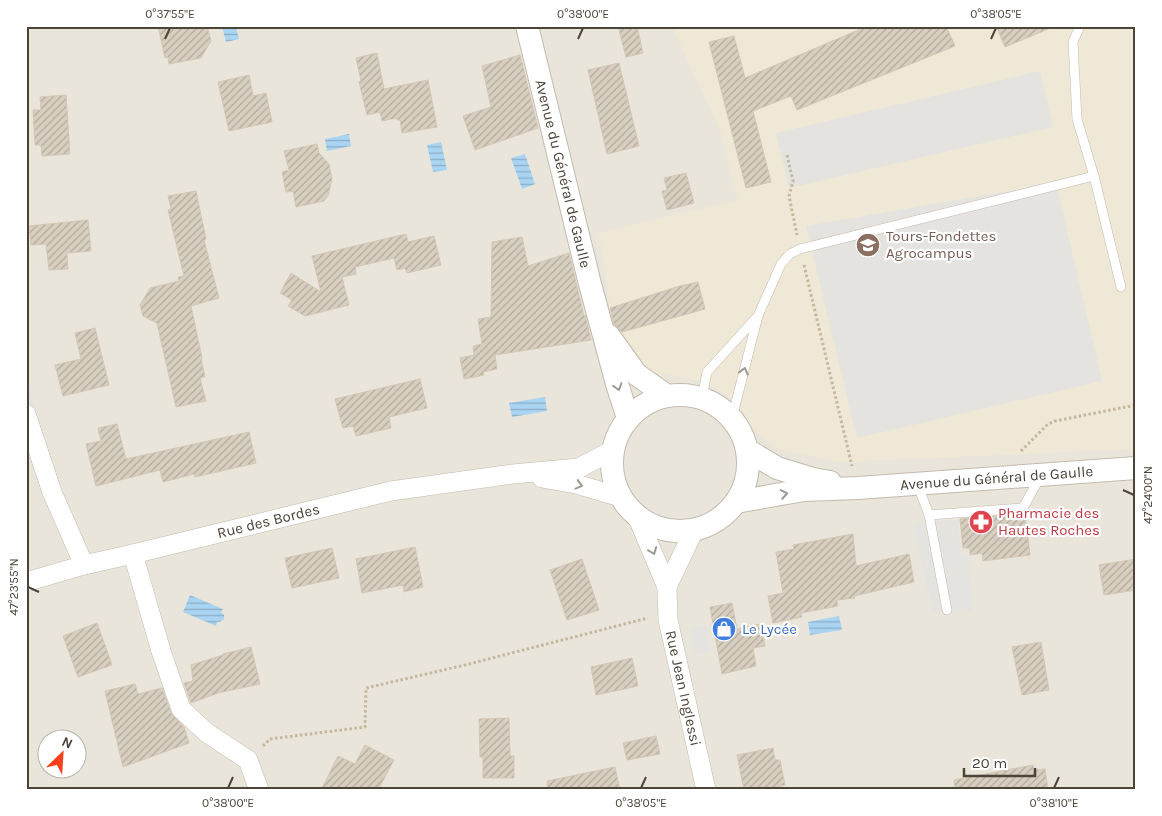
<svg xmlns="http://www.w3.org/2000/svg" width="1162" height="816" viewBox="0 0 1162 816" font-family="Karla,sans-serif">
	<style>
		.residential { fill: #eae5da; fill-rule: evenodd }
		.education { fill: #efe8d6 }
		.parking { fill: #e5e3e0 }
		.water { fill: url(#water-rules) }
		.building { fill: url(#building-hatch); stroke: #d3c7b4 }
		.lines { fill: none; stroke-linecap: round; stroke-linejoin: round }
		.service-casing { stroke: #c2bbae; stroke-width: 10 }
		.minor-casing { stroke: #c2bbae; stroke-width: 20 }
		.tertiary-casing { stroke: #c2bbae; stroke-width: 24 }
		.path { stroke: #c4b79f; stroke-width: 3; stroke-dasharray: 2.5 2.5; stroke-linecap: butt }
		.service { stroke: #fff; stroke-width: 9 }
		.minor { stroke: #fff; stroke-width: 19 }
		.tertiary { stroke: #fff; stroke-width: 22 }
		.oneway { stroke: #9c9892 }
		.ticks { fill: none; stroke: #4b4439; stroke-width: 2 }
		.labels { text-anchor: middle; stroke-width: 4.5; stroke-linejoin: round; paint-order: stroke }
		.street-label { font-size: 15px; fill: #4b4439; stroke: #fff }
		.education-label { font-size: 15px; fill: #785e54; stroke: #fff; text-anchor: start }
		.health-label { font-size: 15px; fill: #be3a42; stroke: #fff; text-anchor: start }
		.shop-label { font-size: 15px; fill: #366cbe; stroke: #fff; text-anchor: start }
		.neatline { fill: none; stroke: #4b4439; stroke-width: 2 }
		.ticks-label { font-size: 12px; text-anchor: middle; fill: #4b4439 }
	</style>
	<defs>
		<pattern id="water-rules" width="6" height="5" patternUnits="userSpaceOnUse" patternTransform="scale(1.25)"><rect width="6" height="5" fill="#a9d4f2"/><path d="M0 2.5h6" fill="none" stroke="#8caec5"/></pattern>
		<pattern id="building-hatch" width="6" height="6" patternUnits="userSpaceOnUse" patternTransform="scale(1.25)"><rect width="6" height="6" fill="#d8cfc1"/><path d="M-1 1l2-2M0 6l6-6M5 7l2-2" fill="none" stroke="#b1aa9e"/></pattern>
	</defs>
	<rect width="100%" height="100%" fill="#f6f3ec"/>
	<path class="residential" d="M26,26H1136V790H26ZM48,738H78V768H48Z"/>
	<path class="education" d="M672,26H1136V449L839,462L776,449L749,426L735,401L706,382L653,372L613,338L604,257L598,233L738,200L721,133Z"/>
	<g class="parking">
		<path d="M1040,71L1053,127L789,188L776,133Z"/>
		<path d="M1056,183L1102,381L857,438L806,226Z"/>
		<path d="M26,375L36,409L34,413L30,415L26,400Z"/>
		<path d="M957,520L961,554L969,553L973,610L933,614L913,524Z"/>
		<path d="M706,625L711,652L694,655L689,628Z"/>
	</g>
	<g class="water">
		<path d="M222,26H236L239,39L226,42Z"/>
		<path d="M349,134L351,146L327,151L325,139Z"/>
		<path d="M441,142L447,170L433,172L427,145Z"/>
		<path d="M525,154L535,184L522,189L511,158Z"/>
		<path d="M545,397L547,411L512,417L509,403Z"/>
		<path d="M190,595L223,609L221,612L224,615V619L220,622H217L216,626L183,612Z"/>
		<path d="M839,616L842,630L810,635L808,622Z"/>
	</g>
	<g class="building">
		<path d="M158,26H207L211,41L201,58L169,64L168,57L165,58Z"/>
		<path d="M618,26H637L643,53L626,57Z"/>
		<path d="M868,26H946L955,46L797,110L791,96L753,111L771,182L746,188L709,42L734,36L745,78Z"/>
		<path d="M996,26H1053V27L1005,47Z"/>
		<path d="M377,53L384,89L428,80L437,127L402,133L400,120H397V118L382,121L380,112L367,115L359,82L361,81L356,58Z"/>
		<path d="M520,55L538,128L475,150L463,116L491,107L482,66Z"/>
		<path d="M619,63L639,146L607,154L588,70Z"/>
		<path d="M249,75L253,96L266,93L272,122L229,131L218,82Z"/>
		<path d="M66,95L70,154L42,156L41,145H35L33,110H41L40,97Z"/>
		<path d="M317,144L319,153L329,164L332,179L328,196L324,201L296,207L293,191L286,192L282,172L289,170L284,151Z"/>
		<path d="M686,173L694,203L667,210L662,191L667,190L664,178Z"/>
		<path d="M196,191L206,239L204,240L219,298L191,306L202,358L201,359L205,377L200,378L206,401L176,407L157,323L143,316L140,305L150,288L179,281L178,277L184,276L168,210L171,209L168,196Z"/>
		<path d="M88,220L91,251L67,253L68,269L49,270L46,244L31,245L29,226Z"/>
		<path d="M406,234L408,242L434,236L441,265L407,273L405,268L397,270L394,258L355,267L356,274L342,277L349,305L305,316L288,306L292,300L280,293L291,273L321,292L312,256Z"/>
		<path d="M522,237L528,266L569,253L584,316L585,315L591,340L495,355L497,369L483,372L484,375L464,379L460,358L474,355L473,346L482,344L478,319L491,317L492,242Z"/>
		<path d="M698,282L705,309L622,332L614,324L610,308L680,286Z"/>
		<path d="M95,328L109,385L63,396L55,365L81,359L75,333Z"/>
		<path d="M420,379L427,408L389,417L391,428L356,436L353,426L343,428L335,399Z"/>
		<path d="M117,424L126,459L249,432L256,463L195,477L194,474L163,482L160,470L96,486L86,444L101,441L98,428Z"/>
		<path d="M1025,514L1030,555L983,561L982,553L970,555V548H963L960,519Z"/>
		<path d="M853,534L856,566L909,554L914,582L854,596L855,598L837,600L838,606L801,613L802,617L773,623L768,596L783,593L776,552L794,549L793,545Z"/>
		<path d="M415,547L423,587L404,592L403,585L362,593L356,559Z"/>
		<path d="M332,548L339,578L292,588L285,558Z"/>
		<path d="M582,559L599,610L567,620L550,570Z"/>
		<path d="M1136,559V590L1104,595L1099,565Z"/>
		<path d="M732,603L737,629L761,624L765,646L753,648L756,666L722,674L710,607Z"/>
		<path d="M97,623L112,665L78,677L63,636Z"/>
		<path d="M1041,642L1049,690L1022,695L1012,647Z"/>
		<path d="M251,647L260,684L218,693L191,703L184,683L193,681L191,665L223,655V654Z"/>
		<path d="M632,658L638,686L596,695L591,667Z"/>
		<path d="M135,684L138,694L162,688L171,713L184,727L189,743L123,767L105,691Z"/>
		<path d="M509,718L510,756H514V778H483V757H480L479,719Z"/>
		<path d="M656,736L660,754L627,760L623,743Z"/>
		<path d="M365,745L394,760L378,790H321L338,756L355,764Z"/>
		<path d="M773,748L775,760H780L785,785L763,790H744L737,755Z"/>
		<path d="M1033,765L1034,770L1045,769L1048,790H955L954,780Z"/>
		<path d="M615,767L620,790H548L547,781Z"/>
	</g>
	<g class="lines">
		<g class="service-casing">
			<g id="service">
				<path d="M1080,26L1073,42L1077,119L1094,176L1121,287"/>
				<path d="M702,398L707,372L756,318"/>
				<path d="M732,418L758,316L781,264L790,254L800,249L1094,176"/>
				<path d="M917,483L929,515L947,610"/>
				<path d="M929,515L1023,508L1040,477"/>
			</g>
		</g>
		<g class="minor-casing">
			<g id="minor">
				<path d="M26,414L52,492L84,565"/>
				<path d="M542,478L576,484L620,497"/>
				<path id="s1" d="M637,516L667,587L668,620L706,790"/>
				<path d="M133,554L161,651L181,709L207,733L248,760L259,790"/>
				<path id="s2" d="M26,582L84,565L133,554L391,491L513,474L579,468L613,450"/>
				<path d="M667,587L694,530"/>
			</g>
		</g>
		<g class="tertiary-casing">
			<g id="tertiary">
				<path id="s3" d="M527,26L590,284L617,384L628,418"/>
				<path d="M609,336L636,374L667,396"/>
				<circle cx="680" cy="463" r="68"/>
				<path d="M747,450L777,468L813,479L830,482"/>
				<path id="s4" d="M736,502L804,490L858,488L1136,468"/>
			</g>
		</g>
		<g class="path">
			<path d="M787,155L793,181L789,196L797,235"/>
			<path d="M804,265L852,466"/>
			<path d="M1021,451L1048,424L1055,421L1136,405"/>
			<path d="M263,746L270,739L365,727L366,688L465,665L648,618"/>
		</g>
		<use href="#service" class="service"/>
		<use href="#minor" class="minor"/>
		<use href="#tertiary" class="tertiary"/>
	</g>
	<defs><path id="oneway-chevron" d="M-2-3.5L2.5 0L-2 3.5" fill="none" stroke-width="1.6" stroke-linecap="round" stroke-linejoin="round" transform="scale(1.25)"/></defs>
	<g class="oneway">
		<use href="#oneway-chevron" transform="translate(744 371) rotate(-76)"/>
		<use href="#oneway-chevron" transform="translate(618 387) rotate(72)"/>
		<use href="#oneway-chevron" transform="translate(579 485) rotate(15)"/>
		<use href="#oneway-chevron" transform="translate(784 494) rotate(-10)"/>
		<use href="#oneway-chevron" transform="translate(653 551) rotate(69)"/>
	</g>
	<path class="ticks" d="M165,39L170,28M578,39L583,28M991,39L996,28M1123,490L1134,495M28,587L39,592M228,788L233,777M641,788L646,777M1054,788L1059,777"/>
	<defs>
		<g id="school-disc" transform="scale(1.25)"><circle r="9.5" fill="#8d6e63" stroke="#fff"/><path d="M0-5L7-2L0 1L-7-2ZM-4 1L0 2.5L4 1V4Q0 6-4 4Z" fill="#fff"/></g>
		<g id="pharmacy-disc" transform="scale(1.25)"><circle r="9.5" fill="#e0444e" stroke="#fff"/><path d="M-2-6h4v4h4v4h-4v4h-4v-4h-4v-4h4Z" fill="#fff"/></g>
		<g id="shop-disc" transform="scale(1.25)"><circle r="9.5" fill="#3f7fe0" stroke="#fff"/><path d="M-5-2.5h2.3a2.7 3.5 0 0 1 5.4 0H5L5.5 6h-11ZM-1.5-2.5h3a1.5 2.3 0 0 0-3 0Z" fill="#fff"/></g>
	</defs>
	<g fill-rule="evenodd">
		<use href="#school-disc" x="868" y="245"/>
		<use href="#pharmacy-disc" x="981" y="522"/>
		<use href="#shop-disc" x="724" y="629"/>
	</g>
	<g class="labels">
		<g class="street-label">
			<text dy="5" stroke="none"><textPath href="#s3" startOffset="152">Avenue du Général de Gaulle</textPath></text>
			<text dy="5" stroke="none"><textPath href="#s4" startOffset="262">Avenue du Général de Gaulle</textPath></text>
			<text dy="5" stroke="none"><textPath href="#s2" startOffset="250">Rue des Bordes</textPath></text>
			<text dy="5" stroke="none"><textPath href="#s1" startOffset="180">Rue Jean Inglessi</textPath></text>
		</g>
		<g class="education-label">
			<text x="886" y="241">Tours-Fondettes<tspan x="886" dy="17">Agrocampus</tspan></text>
		</g>
		<g class="health-label">
			<text x="998" y="518">Pharmacie des<tspan x="998" dy="17">Hautes Roches</tspan></text>
		</g>
		<g class="shop-label">
			<text x="742" y="634">Le Lycée</text>
		</g>
	</g>
	<rect width="1162" height="816" fill="none" stroke="#ffffff" stroke-width="55"/>
	<g transform="translate(62 754) rotate(25)"><circle r="24" fill="#ffffff" stroke="#b7b4b0"/>
	<path d="M0-4L9 19L0 12L-9 19Z" fill="#fc3f1d"/>
	<text y="-8" font-size="14" font-weight="bold" text-anchor="middle" fill="#4b4439">N</text>
	</g>
	<path d="M964 768v8h71v-8" fill="none" stroke="#4b4439" stroke-width="2.5"/>
	<text x="972" y="768" font-size="15" fill="#4b4439" stroke="#ffffff" stroke-width="4" paint-order="stroke">20 m</text>
	<rect x="28" y="28" width="1106" height="760" class="neatline"/>
	<g class="ticks-label">
		<text x="170" y="18">0°37'55"E</text>
		<text x="583" y="18">0°38'00"E</text>
		<text x="996" y="18">0°38'05"E</text>
		<text transform="translate(1148 495) rotate(-90)" y="4">47°24'00"N</text>
		<text transform="translate(14 587) rotate(-90)" y="4">47°23'55"N</text>
		<text x="228" y="807">0°38'00"E</text>
		<text x="641" y="807">0°38'05"E</text>
		<text x="1054" y="807">0°38'10"E</text>
	</g>
</svg>
